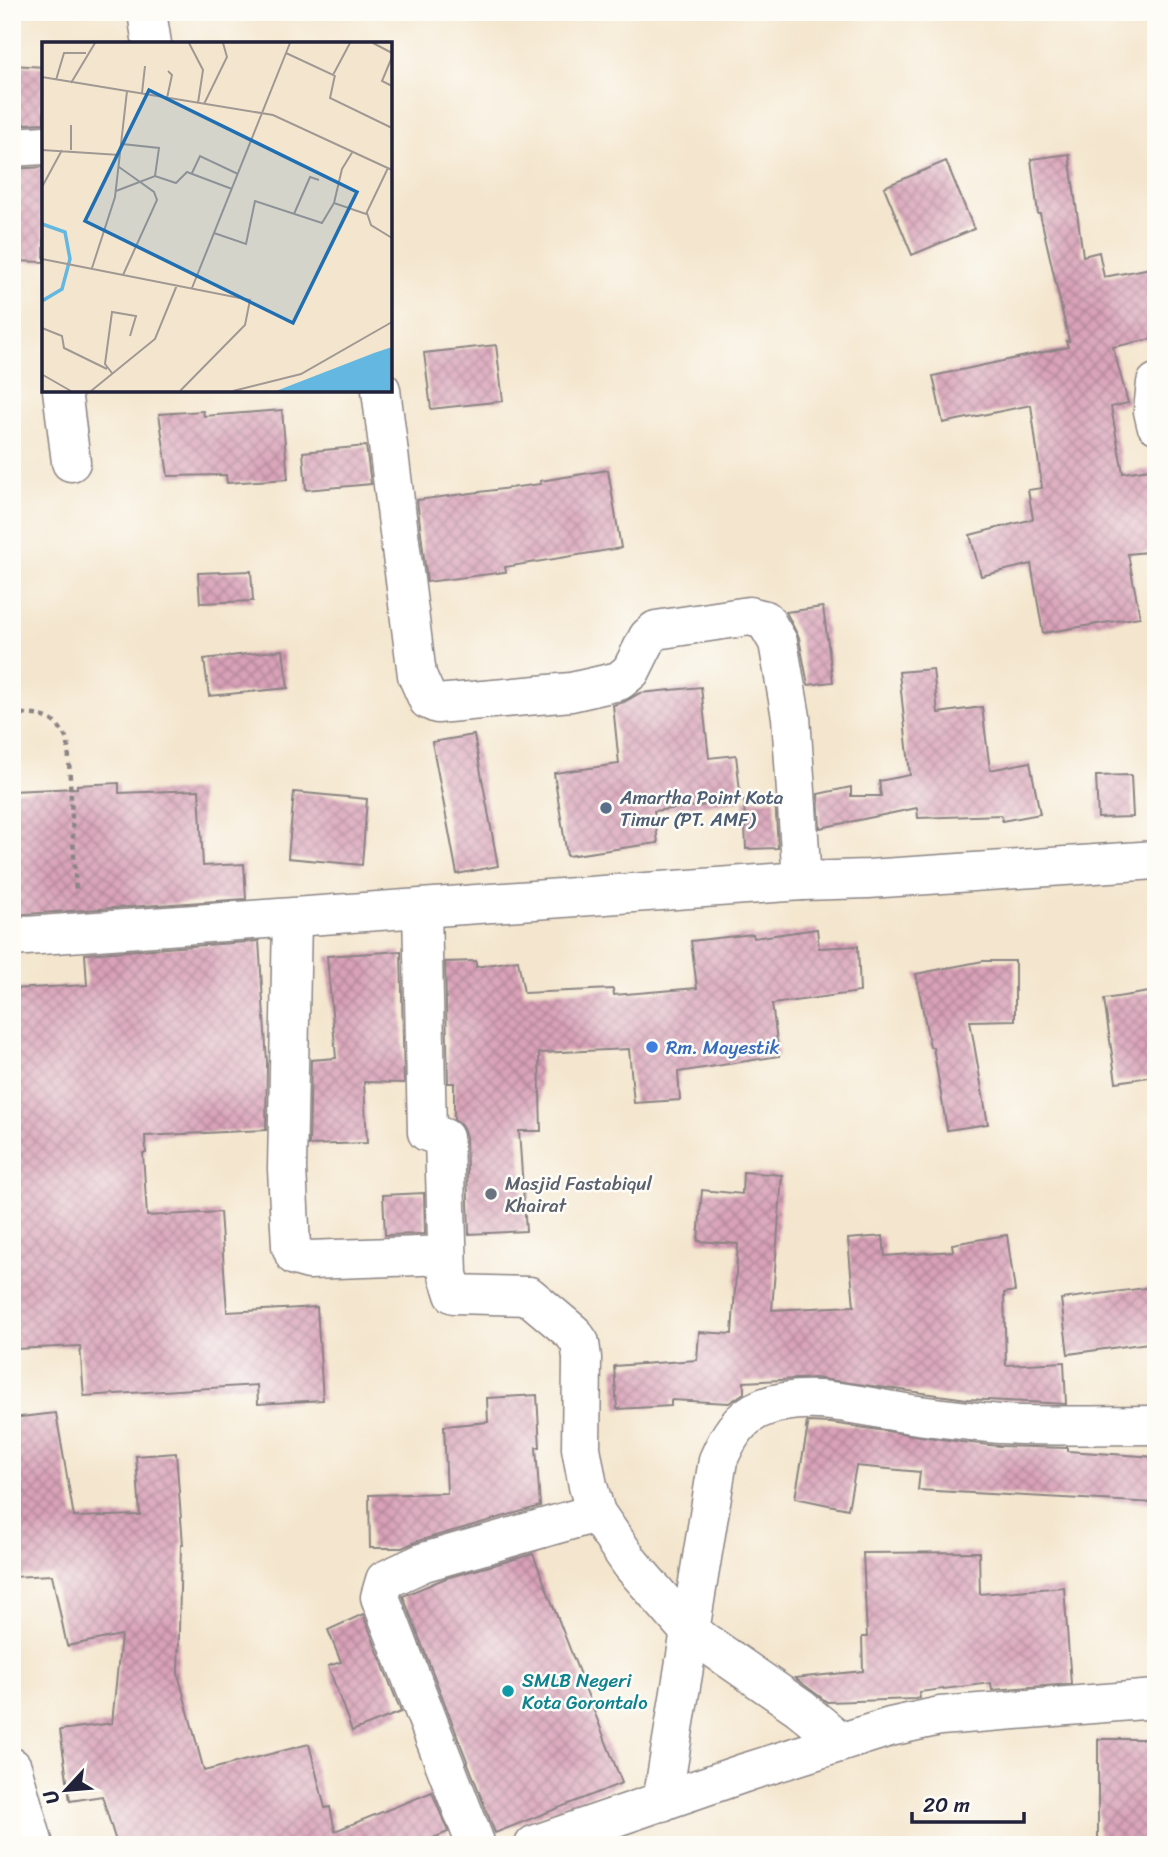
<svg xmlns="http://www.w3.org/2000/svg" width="1168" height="1857" viewBox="0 0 1168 1857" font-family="Sriracha,sans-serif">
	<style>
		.building { fill: url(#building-cross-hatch) }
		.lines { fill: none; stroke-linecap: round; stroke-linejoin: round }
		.street-casing { stroke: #8b8484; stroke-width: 41 }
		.secondary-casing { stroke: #8b8484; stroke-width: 41 }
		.path { stroke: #8b8484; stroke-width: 4.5; stroke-dasharray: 5 5; stroke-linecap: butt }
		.street { stroke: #fff; stroke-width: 38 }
		.secondary { stroke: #fff; stroke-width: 38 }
		.service-dot { fill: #5c6f8a; stroke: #fdfcf7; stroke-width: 2.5 }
		.shop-dot { fill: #3f7fe0; stroke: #fdfcf7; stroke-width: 2.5 }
		.worship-dot { fill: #6b7280; stroke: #fdfcf7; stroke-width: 2.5 }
		.culture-dot { fill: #0f9aa8; stroke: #fdfcf7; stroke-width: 2.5 }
		.labels { text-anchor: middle; stroke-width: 5; stroke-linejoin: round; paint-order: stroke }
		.service-label { font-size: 19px; fill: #4e5e75; stroke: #fdfcf7; text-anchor: start }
		.shop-label { font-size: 19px; fill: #366cbe; stroke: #fdfcf7; text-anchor: start }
		.worship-label { font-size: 19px; fill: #5b616d; stroke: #fdfcf7; text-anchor: start }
		.culture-label { font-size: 19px; fill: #0d838f; stroke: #fdfcf7; text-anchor: start }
		.inset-river { fill: none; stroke: #64b7e0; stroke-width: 3.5 }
		.inset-road { fill: none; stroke: #a09893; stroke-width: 2 }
		.view { fill: #1f6fb2; fill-opacity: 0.15; stroke: #1f6fb2; stroke-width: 3.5 }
		.inset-edge { fill: none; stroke: #22223b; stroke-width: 3.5 }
	</style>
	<defs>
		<pattern id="building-cross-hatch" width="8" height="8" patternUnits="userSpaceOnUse" patternTransform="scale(1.75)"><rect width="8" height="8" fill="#d9a2b8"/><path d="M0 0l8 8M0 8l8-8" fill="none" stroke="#b08497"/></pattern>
	</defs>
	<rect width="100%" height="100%" fill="#fdfcf7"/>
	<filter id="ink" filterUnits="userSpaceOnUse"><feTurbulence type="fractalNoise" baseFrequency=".0143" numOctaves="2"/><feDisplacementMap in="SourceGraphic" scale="14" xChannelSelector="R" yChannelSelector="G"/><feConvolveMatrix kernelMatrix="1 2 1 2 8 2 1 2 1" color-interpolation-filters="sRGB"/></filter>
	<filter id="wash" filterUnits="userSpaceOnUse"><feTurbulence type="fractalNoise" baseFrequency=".00686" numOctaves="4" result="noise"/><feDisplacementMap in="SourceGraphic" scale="28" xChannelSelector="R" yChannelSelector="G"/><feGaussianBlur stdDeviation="1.57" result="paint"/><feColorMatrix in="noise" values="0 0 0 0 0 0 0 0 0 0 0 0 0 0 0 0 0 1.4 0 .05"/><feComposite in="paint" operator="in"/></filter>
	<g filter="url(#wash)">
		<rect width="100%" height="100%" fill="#f4e6ce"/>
		<g id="blocks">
			<g class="building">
				<path d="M12,65L44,67V123L12,125Z"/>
				<path d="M1069,154L1083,256L1099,252L1104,277L1156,267V338L1113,347L1128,403L1111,407L1123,473L1150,469L1156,509V551L1128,554L1140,617L1043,633L1031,564L981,576L970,535L1033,519L1028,490L1042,488L1031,405L943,423L933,376L1068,347L1066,341H1069L1040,214H1038L1031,159Z"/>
				<path d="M946,161L974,229L912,255L884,187Z"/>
				<path d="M44,167V262L12,261V169Z"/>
				<path d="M496,345L503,401L431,409L424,353Z"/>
				<path d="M282,410L288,479L227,483L226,475L168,476L159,414L203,411L204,416Z"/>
				<path d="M366,446L371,484L306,490L303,452Z"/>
				<path d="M608,470L621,548L505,567L506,572L427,582L417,500L541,484L540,481Z"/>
				<path d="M251,571L253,601L200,603L198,573Z"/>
				<path d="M823,607L833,682L808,685L799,638L786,612Z"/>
				<path d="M283,650L288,688L209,696L204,659Z"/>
				<path d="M933,669L938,713L982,707L990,770L1030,762L1040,814L1002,821L1001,815L918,818L917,808L820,828L818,794L851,787V796H881L879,781L910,775L899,672Z"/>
				<path d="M701,687L709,758L736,755L741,801L654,811L658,843L567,856L554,773L619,764L613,705L624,702L640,693Z"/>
				<path d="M474,735L498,866L457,874L432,742Z"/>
				<path d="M1131,775L1133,817L1098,818L1096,776Z"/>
				<path d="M119,783V793L199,790L203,866L244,864L246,899L12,915V791L77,788V785Z"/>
				<path d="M294,792L367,799L362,865L288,858Z"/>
				<path d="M775,799L778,848L746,849L744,800Z"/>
				<path d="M817,929L819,948L858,946L860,992L772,1004L779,1056L678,1072L680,1100L634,1103L629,1049L539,1053L541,1131H519L526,1231L469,1234L466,1137L462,1126L454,1120V1083H448L445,962L476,961V967L518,960L524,993L613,989L614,995L697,988L691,941L753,934L754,938Z"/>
				<path d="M259,941L267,1062L266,1130L145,1136L146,1153H143L147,1216L220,1212L227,1312L317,1307L323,1400L258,1404L257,1385L84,1396L80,1346L14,1349L12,989L87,985L85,954Z"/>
				<path d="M401,951L404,1083L364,1082L367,1143L309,1145L311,1060L336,1058L327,956Z"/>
				<path d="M983,961H1015V1020L970,1021L988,1124L947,1130L933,1047H930L916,974Z"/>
				<path d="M1156,991V1076L1116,1082L1104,999Z"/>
				<path d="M743,1172L782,1175L772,1310L854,1306L848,1239L883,1236L885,1256L953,1251L952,1244L1007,1235L1015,1291L1004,1293L1006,1365L1064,1362L1066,1404L967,1399L814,1378L744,1382V1393L729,1403L671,1400V1406L617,1409L614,1366L697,1360L699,1332L732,1334L738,1244L698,1241L702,1190L742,1194Z"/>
				<path d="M424,1193L425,1234L385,1235L383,1195Z"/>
				<path d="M1152,1287L1156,1311V1342L1068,1354L1061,1299Z"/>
				<path d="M537,1395L540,1447H536L540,1506L418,1541L402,1548H370L369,1495L447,1493L444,1426L488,1422L487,1398Z"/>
				<path d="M56,1413L74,1517L140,1515L136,1456L176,1453L183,1545H181L178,1674L204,1771L309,1744L325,1808L330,1807L335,1831L432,1792L448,1832L417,1845H117L102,1796L70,1801L60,1730L112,1723L121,1635L67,1646L52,1575L12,1577V1418Z"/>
				<path d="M807,1422L831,1423L962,1442L999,1446L1068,1448V1451L1156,1457V1503L918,1490L920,1472L856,1466L848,1509L795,1498L808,1426L806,1428Z"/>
				<path d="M979,1552L980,1594L1064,1587L1071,1684L992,1690L991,1683L919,1692L920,1698L915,1699L827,1702L795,1678L863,1671L862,1637H867L863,1553Z"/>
				<path d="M533,1554L622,1783L495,1833L403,1596L446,1578Z"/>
				<path d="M363,1614L401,1712L352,1731L328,1666L341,1662L328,1630Z"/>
				<path d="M1098,1739H1153L1155,1845H1098Z"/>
			</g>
		</g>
	</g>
	<g filter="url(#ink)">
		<use href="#blocks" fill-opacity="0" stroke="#8b8484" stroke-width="2"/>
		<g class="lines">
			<g class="street-casing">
				<g id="street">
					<path d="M147,12L152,44"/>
					<path d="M12,147L44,145"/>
					<path d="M1156,383L1153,411L1156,424"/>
					<path d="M62,390L71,462"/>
					<path d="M381,390L417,675L428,700L437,704L571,692L619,681L631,671L648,637L656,630L749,616L765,620L778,642L791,717L802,881"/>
					<path d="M422,909L427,1132L444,1138L448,1275L454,1294L529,1296L573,1333L580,1343L582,1358L581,1448L588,1486L596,1513L631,1564L689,1631L800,1708L840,1741"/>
					<path d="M292,919L287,1169L291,1246L295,1256L309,1260L447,1255"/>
					<path d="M12,1767L34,1845"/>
					<path d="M662,1802L718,1460C727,1439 739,1417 762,1408C808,1390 858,1406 905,1413C936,1418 969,1421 1000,1424C1052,1427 1104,1425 1156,1425"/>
					<path d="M476,1845L380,1597L385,1580L424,1562L596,1513"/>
					<path d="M534,1845L747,1772L890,1727L940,1716L1156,1699"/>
				</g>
			</g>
			<g class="secondary-casing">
				<path id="secondary" d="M12,937L802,881L868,879L1156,860"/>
			</g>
			<path class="path" d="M12,713C43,716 53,713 68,741L76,894"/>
			<use href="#street" class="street"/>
			<use href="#secondary" class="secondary"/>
		</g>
	</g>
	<circle class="service-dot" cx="606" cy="808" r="7"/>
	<circle class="shop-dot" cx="652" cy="1047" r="7"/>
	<circle class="worship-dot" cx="491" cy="1194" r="7"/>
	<circle class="culture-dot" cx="508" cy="1691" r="7"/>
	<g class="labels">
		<g class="service-label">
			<text x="620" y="804">Amartha Point Kota<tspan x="620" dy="22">Timur (PT. AMF)</tspan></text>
		</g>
		<g class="shop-label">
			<text x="666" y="1054">Rm. Mayestik</text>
		</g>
		<g class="worship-label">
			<text x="505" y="1190">Masjid Fastabiqul<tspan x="505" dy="22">Khairat</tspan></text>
		</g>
		<g class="culture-label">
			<text x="522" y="1687">SMLB Negeri<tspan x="522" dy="22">Kota Gorontalo</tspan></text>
		</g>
	</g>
	<g transform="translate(42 42)">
		<rect width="350" height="350" fill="#f4e6ce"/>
		<path d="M350,305V349H234L332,311Z" fill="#64b7e0"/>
		<path class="inset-river" d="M0,182L23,190L28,217L20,247L0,259"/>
		<path class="inset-road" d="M147,1L161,28L156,61M331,1L350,11M244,11L291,33L308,1M350,15L340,39L350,44M293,33L288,56L350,86M0,35L231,73L350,128M14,38L22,11H44M29,41L53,1M100,51L103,24M125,56L130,33L126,29M162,62L185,15L181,1M80,102L117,106L113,134M0,108L78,113M29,108V83M77,125L112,150L115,158L81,233M150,131L158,114L196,132M0,145L20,108M74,149L113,134L134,141L145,130L190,147M292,161L300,127L311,109M325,171L329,183L350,196M252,172L268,135L277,138M172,191L204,202L213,159L280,181L292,161L324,172L346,126M0,217L208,258L203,283L138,349M50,226L73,155L85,49M150,246L248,1M0,286L20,294L22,306L65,327M70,331L63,322L70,270L94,274L88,294M1,333L29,349M49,349L113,297L135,243M191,349L259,332L350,280"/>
		<path class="view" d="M107,48L315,150L251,281L43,179Z"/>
		<rect width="350" height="350" class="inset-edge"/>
	</g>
	<rect width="1168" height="1857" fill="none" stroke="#fdfcf7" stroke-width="42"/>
	<g transform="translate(66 1790) rotate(244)" stroke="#fdfcf7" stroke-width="5" paint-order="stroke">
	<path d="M0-5L12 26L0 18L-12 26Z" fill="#22223b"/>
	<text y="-10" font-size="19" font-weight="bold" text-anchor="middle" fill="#22223b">U</text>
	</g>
	<path d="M912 1812v10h112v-10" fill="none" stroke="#22223b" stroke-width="3.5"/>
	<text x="923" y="1812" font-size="21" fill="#22223b" stroke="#fdfcf7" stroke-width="5" paint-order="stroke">20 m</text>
</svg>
